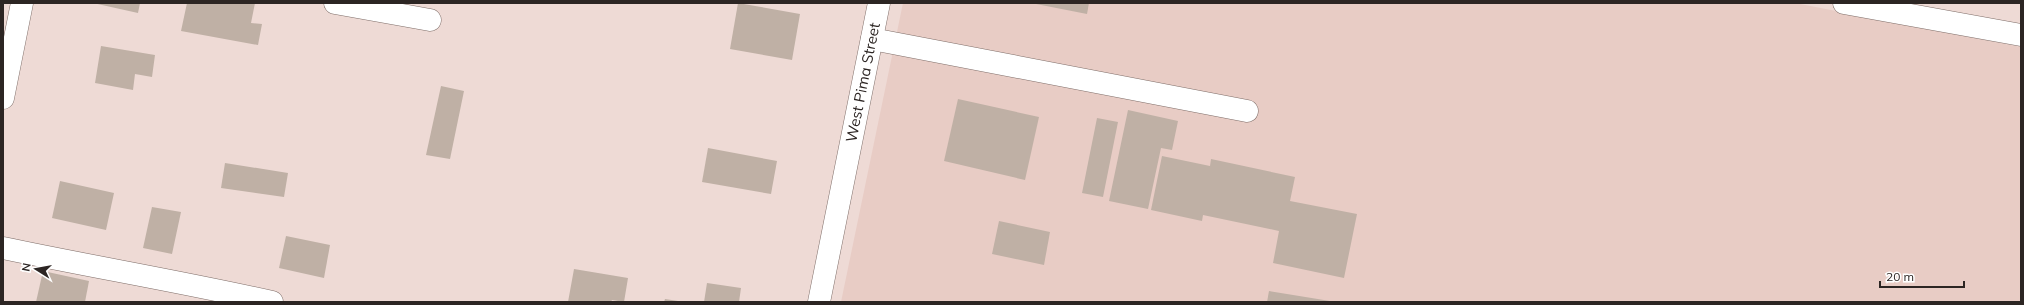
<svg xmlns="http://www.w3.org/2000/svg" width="2024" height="305" viewBox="0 0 2024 305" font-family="Mulish,sans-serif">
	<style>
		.built { fill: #e8ccc5 }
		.building { fill: #bfb0a5 }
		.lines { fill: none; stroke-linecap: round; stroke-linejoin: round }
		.minor-casing { stroke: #7f6e69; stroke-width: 23 }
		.minor { stroke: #fff; stroke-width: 22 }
		.labels { text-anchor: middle; stroke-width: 4; stroke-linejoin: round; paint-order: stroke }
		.street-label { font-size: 15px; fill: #2c2523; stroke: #fff }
	</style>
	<rect width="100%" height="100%" fill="#eedad5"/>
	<path class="built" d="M903,3H1795L2021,47V302H841Z"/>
	<g class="building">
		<path d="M93,3H140L138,13Z"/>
		<path d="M187,3H255L251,23L262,24L258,45L181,31Z"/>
		<path d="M738,3L800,14L792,60L730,49Z"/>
		<path d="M1031,3H1089L1087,14Z"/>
		<path d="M101,46L155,55L152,77L135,74L133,90L95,83Z"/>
		<path d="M441,86L464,91L450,159L426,155Z"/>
		<path d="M958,99L1039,117L1025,180L944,161Z"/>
		<path d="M1128,110L1178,121L1172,150L1161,148L1148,209L1109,201Z"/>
		<path d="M1097,118L1118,122L1103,197L1082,193Z"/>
		<path d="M708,148L777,161L771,194L702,182Z"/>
		<path d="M1162,156L1210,166L1211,159L1295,177L1290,201L1357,214L1344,278L1273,263L1279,231L1203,215L1202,221L1151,210Z"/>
		<path d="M225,163L288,173L284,197L221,188Z"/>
		<path d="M60,181L114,193L106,230L52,218Z"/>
		<path d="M152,207L181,212L172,254L143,248Z"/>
		<path d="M999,221L1050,232L1044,265L992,254Z"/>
		<path d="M286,236L330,245L324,278L279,268Z"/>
		<path d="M574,269L628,278L624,302L612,300L611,302H568Z"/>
		<path d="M43,271L89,281L85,302H36Z"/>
		<path d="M707,283L741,288L739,302H704Z"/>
		<path d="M1269,291L1330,301L1329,302H1267Z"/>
		<path d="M665,299L678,301V302H664Z"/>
	</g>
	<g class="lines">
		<g class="minor-casing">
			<g id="minor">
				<path d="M335,3L430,20"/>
				<path d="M1844,3L2021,35"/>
				<path d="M872,39L1247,111"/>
				<path d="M3,98L22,3"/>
				<path d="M3,248C93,267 183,282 272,302"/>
				<path id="s1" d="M819,302L879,3"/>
			</g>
		</g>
		<use href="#minor" class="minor"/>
	</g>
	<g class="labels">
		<g class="street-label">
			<text dy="5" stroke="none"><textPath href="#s1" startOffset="224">West Pima Street</textPath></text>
		</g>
	</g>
	<rect width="2024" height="305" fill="none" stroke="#2c2523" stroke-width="8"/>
	<g transform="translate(36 269) rotate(281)" stroke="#ffffff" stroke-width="3" paint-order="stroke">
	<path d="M0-3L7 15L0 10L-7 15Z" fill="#2c2523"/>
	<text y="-6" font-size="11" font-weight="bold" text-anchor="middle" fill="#2c2523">N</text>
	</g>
	<path d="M1880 281v6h84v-6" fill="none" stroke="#2c2523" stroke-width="2"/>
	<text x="1886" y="281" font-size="12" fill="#2c2523" stroke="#ffffff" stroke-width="3" paint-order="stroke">20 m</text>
</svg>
